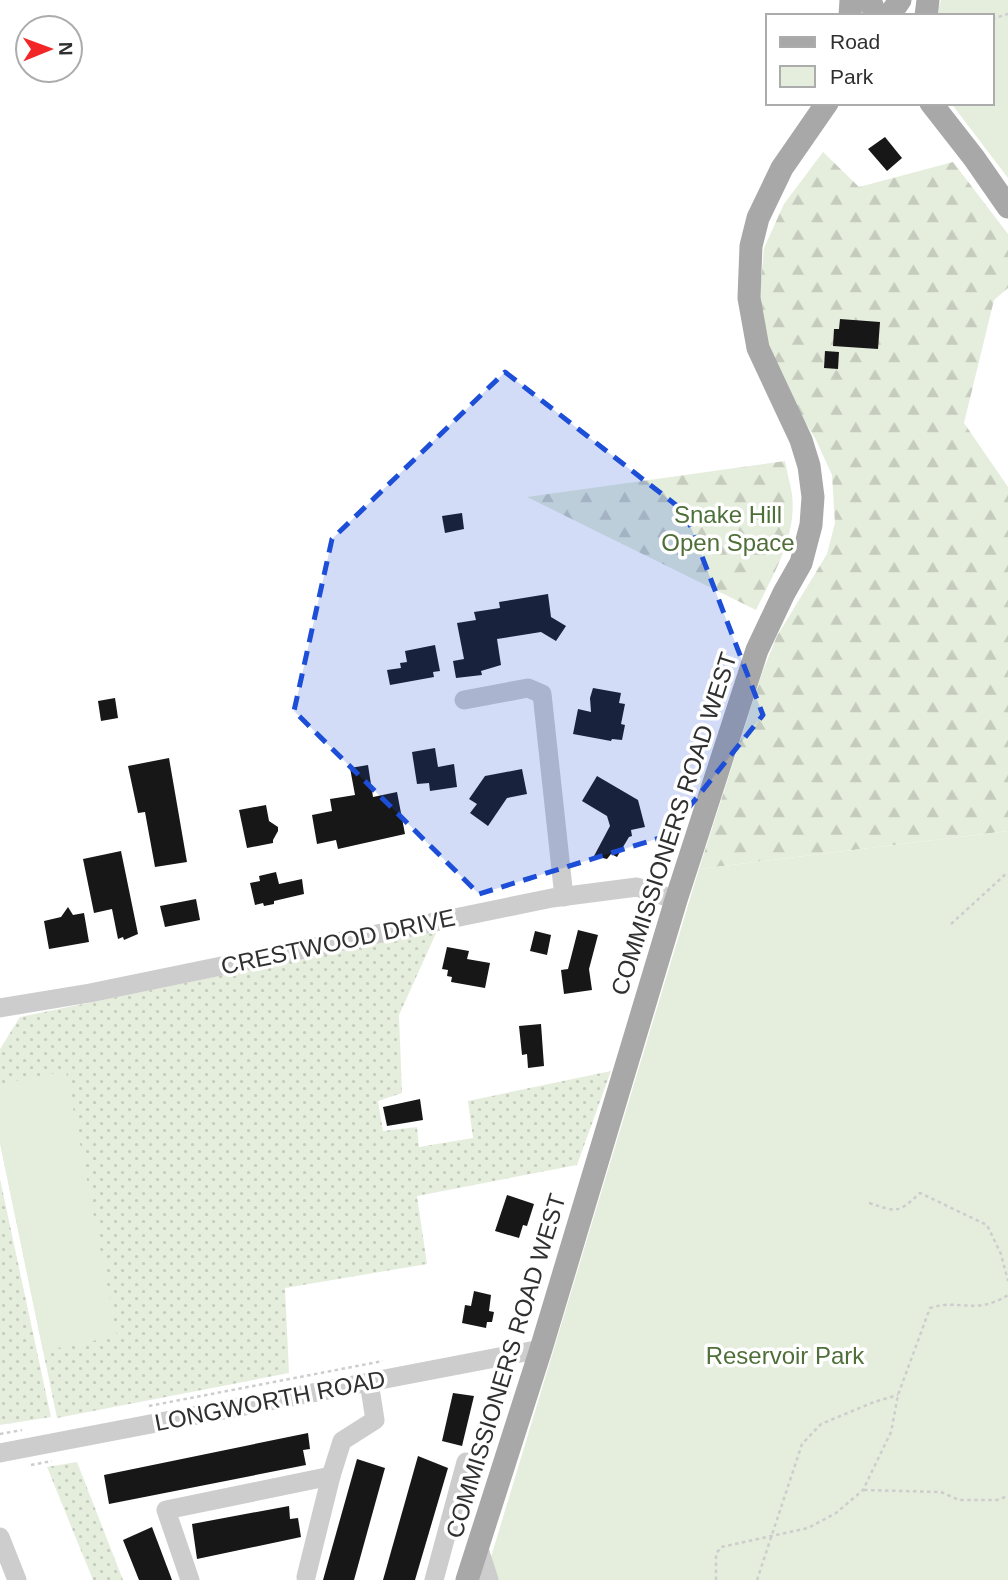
<svg xmlns="http://www.w3.org/2000/svg" width="1008" height="1580" viewBox="0 0 1008 1580" font-family="Helvetica,sans-serif">
	<style>
		.grass { fill: url(#grass-dots) }
		.forest { fill: url(#forest-firs) }
		.green { fill: #e5eedd }
		.building { fill: #171717 }
		.lines { fill: none; stroke-linecap: round; stroke-linejoin: round }
		.path { stroke: #cdcdcd; stroke-width: 2.5; stroke-dasharray: 3.5 3.5; stroke-linecap: butt }
		.minor { stroke: #cdcdcd; stroke-width: 19 }
		.major { stroke: #a8a8a8; stroke-width: 23 }
		.marked { fill: #1d4ed8; fill-opacity: 0.2; stroke: #1d4ed8; stroke-width: 5; stroke-dasharray: 14 9; stroke-linejoin: round }
		.labels { text-anchor: middle; stroke-width: 7; stroke-linejoin: round; paint-order: stroke }
		.park-label { font-size: 24px; fill: #4f6f39; stroke: #fff }
		.street-label { font-size: 24px; fill: #303030; stroke: #fff }
	</style>
	<defs>
		<pattern id="grass-dots" width="8" height="8" patternUnits="userSpaceOnUse" patternTransform="scale(1.75)"><rect width="8" height="8" fill="#e5eedd"/><path d="M2 2h.1M6 6h.1" fill="none" stroke="#c5ccbe" stroke-width="1.8" stroke-linecap="round"/></pattern>
		<pattern id="forest-firs" width="22" height="20" patternUnits="userSpaceOnUse" patternTransform="scale(1.75)"><rect width="22" height="20" fill="#e5eedd"/><path d="M5 1l3.5 6h-7zM16 11l3.5 6h-7z" fill="#c5ccbe"/></pattern>
	</defs>
	<rect width="100%" height="100%" fill="#fff"/>
	<g class="grass">
		<path d="M437,931L399,1015L402,1093L378,1101L383,1131L417,1127L419,1147L473,1138L468,1101L611,1071L577,1165L417,1196L427,1264L285,1288L289,1373L57,1418L0,1143V1049L20,1017Z"/>
		<path d="M0,1179L51,1417L0,1425Z"/>
		<path d="M77,1462L123,1580H93L47,1467Z"/>
	</g>
	<g class="forest">
		<path d="M823,152L859,187L953,162L1008,234V288L994,300L964,423L1008,487V831L699,869L762,673L777,636L827,554L835,523L832,475L815,438L768,362L759,305L764,248L784,204Z"/>
		<path d="M785,461C787,472 790,483 792,494C797,536 774,573 756,610L527,497Z"/>
	</g>
	<g class="green">
		<path d="M941,0H1008V178L951,103H992V16H936Z"/>
		<path d="M1008,831V1580H484L699,869Z"/>
		<path d="M66,1071L117,1336L43,1351L0,1143V1084Z"/>
	</g>
	<g class="building">
		<path d="M885,137L902,158L887,171L868,149Z"/>
		<path d="M840,319L880,322L878,349L833,346L834,329H839Z"/>
		<path d="M825,351L839,352L838,369L824,368Z"/>
		<path d="M462,513L464,529L445,533L442,516Z"/>
		<path d="M548,594L551,617L566,626L556,641L541,632L497,639L501,665L481,671L482,675L456,678L453,661L464,659L457,623L476,620L474,612L500,608L499,602Z"/>
		<path d="M435,645L440,671L433,672L434,677L390,685L387,670L401,668L400,663L407,662L405,651Z"/>
		<path d="M593,688L621,693L619,703L625,704L621,724L625,725L622,740L612,739L611,741L573,734L578,709L591,712L590,698Z"/>
		<path d="M115,698L118,718L101,721L98,701Z"/>
		<path d="M435,748L438,767L454,764L457,787L430,791L429,783L417,784L412,752Z"/>
		<path d="M169,758L187,862L155,867L145,812L138,813L128,766Z"/>
		<path d="M368,765L373,797L397,792L405,834L338,849L336,840L317,844L312,815L332,811L330,799L355,795L350,768Z"/>
		<path d="M522,769L527,794L507,798L488,826L470,813L477,804L469,799L485,776Z"/>
		<path d="M597,776L638,800L645,827L631,830L632,836L629,837L617,857L611,854L607,859L594,856L610,826L607,816L582,801Z"/>
		<path d="M266,805L269,821L278,827V831L273,840V843L247,848L239,810Z"/>
		<path d="M121,851L138,934L124,940L123,937L118,939L112,909L94,913L83,859Z"/>
		<path d="M276,872L279,884L302,879L304,894L274,901V904L264,906L263,903L255,905L250,883L260,881L259,876Z"/>
		<path d="M196,899L200,920L165,927L160,906Z"/>
		<path d="M68,907L73,915L84,913L89,942L49,949L44,921L61,917Z"/>
		<path d="M578,930L598,935L589,969L592,990L564,994L561,970L568,969Z"/>
		<path d="M535,931L551,935L547,955L530,951Z"/>
		<path d="M447,947L469,951L467,959L490,963L485,988L451,982L452,977L447,976L448,970L442,969Z"/>
		<path d="M541,1024L544,1066L528,1068L527,1054L522,1055L519,1026Z"/>
		<path d="M420,1099L423,1120L387,1126L383,1107Z"/>
		<path d="M507,1195L534,1204L527,1226L523,1225L519,1238L495,1231Z"/>
		<path d="M474,1291L491,1295L489,1311L494,1312L492,1322H487L486,1328L462,1323L465,1305L471,1306Z"/>
		<path d="M453,1393L474,1396L462,1446L442,1441Z"/>
		<path d="M308,1433L310,1449L303,1450L306,1465L109,1504L104,1475Z"/>
		<path d="M418,1456L448,1468L415,1580H383Z"/>
		<path d="M357,1459L385,1468L354,1580H323Z"/>
		<path d="M289,1506L290,1519L298,1518L301,1537L197,1559L192,1524Z"/>
		<path d="M152,1527L172,1580H139L123,1540Z"/>
	</g>
	<g class="lines">
		<g class="path">
			<path d="M992,19L1008,14"/>
			<path d="M951,924L1008,872"/>
			<path d="M869,1203C898,1212 897,1214 920,1193L987,1225L1001,1254L1008,1281"/>
			<path d="M149,1406L383,1361"/>
			<path d="M0,1434L22,1430"/>
			<path d="M31,1465L52,1461"/>
			<path d="M864,1490L941,1492L959,1500H997L1008,1496"/>
			<path d="M716,1580V1554L721,1547L808,1528L836,1513L863,1490L891,1432L898,1395L930,1308C961,1298 974,1316 1008,1295"/>
			<path d="M757,1580L802,1444L821,1424L874,1402L898,1395"/>
		</g>
		<g class="minor">
			<path d="M464,700L528,688L542,694L564,897"/>
			<path d="M0,1008L90,993L552,898L637,887L676,900"/>
			<path d="M0,1453L541,1349"/>
			<path d="M0,1537L17,1580"/>
			<path d="M478,1546L489,1580"/>
			<path d="M306,1577L331,1476L342,1441L375,1420L369,1382"/>
			<path d="M190,1580L166,1510L331,1476"/>
			<path d="M434,1580L466,1462"/>
		</g>
		<g class="major">
			<path d="M870,0L876,16"/>
			<path d="M850,16L851,0"/>
			<path d="M889,16L900,0"/>
			<path d="M926,16L928,0"/>
			<path d="M931,103L974,158L1008,207"/>
			<path d="M467,1580L541,1349L676,900L757,650L784,593L801,563L811,525L813,497L809,466L801,440L758,348L749,298L751,246L758,218L782,168L827,103"/>
		</g>
	</g>
	<path class="marked" d="M505,372L685,512L763,715L666,836L479,894L294,711L332,539Z"/>
	<g class="labels">
		<g class="park-label">
			<text x="728" y="523">Snake Hill<tspan x="728" dy="28">Open Space</tspan></text>
			<text x="785" y="1364">Reservoir Park</text>
		</g>
		<g class="street-label">
			<text transform="translate(674 824) rotate(-72)" y="8">COMMISSIONERS ROAD WEST</text>
			<text transform="translate(338 942) rotate(-12)" y="8">CRESTWOOD DRIVE</text>
			<text transform="translate(506 1366) rotate(-73)" y="8">COMMISSIONERS ROAD WEST</text>
			<text transform="translate(270 1401) rotate(-11)" y="8">LONGWORTH ROAD</text>
		</g>
	</g>
	<rect x="766" y="14" width="228" height="91" fill="#ffffff" stroke="#acacac" stroke-width="2"/>
	<rect x="780" y="37" width="35" height="10" fill="#a8a8a8" stroke="#acacac" stroke-width="2"/>
	<text x="830" y="49" font-size="21" fill="#303030">Road</text>
	<rect x="780" y="66" width="35" height="21" fill="#e5eedd" stroke="#acacac" stroke-width="2"/>
	<text x="830" y="84" font-size="21" fill="#303030">Park</text>
	<g transform="translate(49 49) rotate(89)"><circle r="33" fill="#ffffff" stroke="#acacac" stroke-width="2"/>
	<path d="M0-5L12 26L0 18L-12 26Z" fill="#f22627"/>
	<text y="-10" font-size="19" font-weight="bold" text-anchor="middle" fill="#303030">N</text>
	</g>
</svg>
